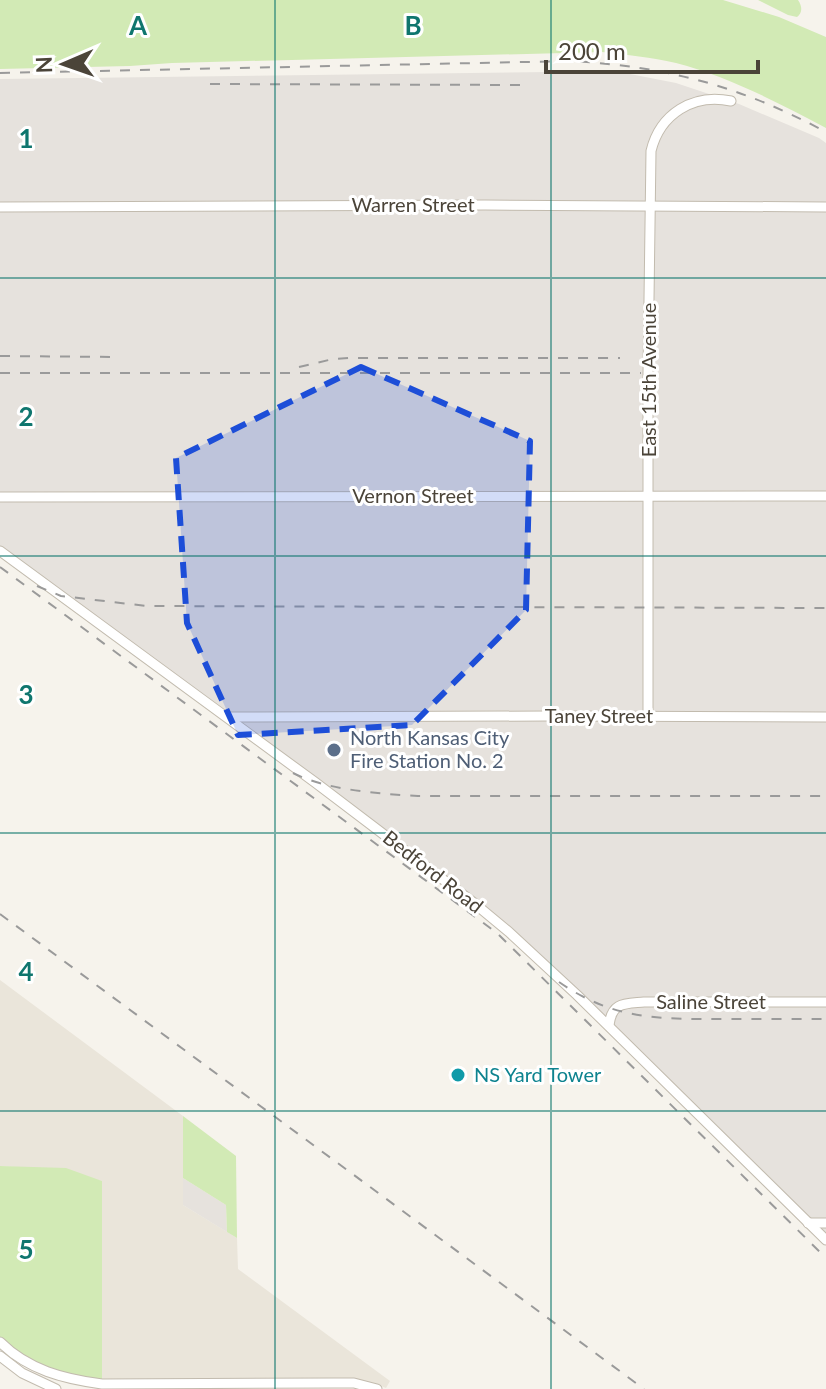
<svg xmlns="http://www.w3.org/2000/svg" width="826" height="1389" viewBox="0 0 826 1389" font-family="Lato,sans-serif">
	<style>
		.residential { fill: #eae5da }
		.industrial { fill: #e6e2dd }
		.green { fill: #d2eab5 }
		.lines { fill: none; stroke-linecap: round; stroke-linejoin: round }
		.minor-casing { stroke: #c2bbae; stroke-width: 11 }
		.minor { stroke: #fff; stroke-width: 9 }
		.rail { stroke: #9a9a9a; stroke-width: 2; stroke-dasharray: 10 10; stroke-linecap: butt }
		.marked { fill: #1d4ed8; fill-opacity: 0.2; stroke: #1d4ed8; stroke-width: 6; stroke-dasharray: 16 10; stroke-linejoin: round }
		.grid { fill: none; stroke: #0f766e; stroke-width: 2; stroke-opacity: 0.55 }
		.service-dot { fill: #5c6f8a; stroke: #fff; stroke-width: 3 }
		.culture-dot { fill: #0f9aa8; stroke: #fff; stroke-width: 3 }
		.labels { text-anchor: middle; stroke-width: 6; stroke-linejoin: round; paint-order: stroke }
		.street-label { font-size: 20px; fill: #4b4439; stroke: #fff }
		.service-label { font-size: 20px; fill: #4e5e75; stroke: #fff; text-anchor: start }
		.culture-label { font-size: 20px; fill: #0d838f; stroke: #fff; text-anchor: start }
		.grid-label { font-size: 26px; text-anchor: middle; font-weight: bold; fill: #0f766e; stroke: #fff; stroke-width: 6; stroke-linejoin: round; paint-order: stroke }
	</style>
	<rect width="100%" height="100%" fill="#f6f3ec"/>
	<path class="residential" d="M0,980L183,1116V1205L237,1238L238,1269L390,1381L386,1388L376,1384L102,1381V1181L46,1169L0,1166Z"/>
	<g class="industrial">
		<path d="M549,72L630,74L676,83L739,104L819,138L826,143V1243L577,995L486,913L0,554V79Z"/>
		<path d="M183,1178L226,1205L227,1232L183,1205Z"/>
	</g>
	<g class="green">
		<path d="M0,0H723L779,17L826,37V128C779,103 727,76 676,63C651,57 627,55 602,52L172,63L130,66L0,69Z"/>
		<path d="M758,0H798C802,6 803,12 797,17L788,15Z"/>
		<path d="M183,1116L236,1156L237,1238L227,1232L226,1205L183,1178Z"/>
		<path d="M0,1166L66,1168L102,1181V1381L90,1380L35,1363L0,1338Z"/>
	</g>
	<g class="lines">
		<g class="minor-casing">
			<g id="minor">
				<path d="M0,207L485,205L826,207"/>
				<path d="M0,497L826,496"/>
				<path d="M0,551L316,783L474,903L509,932L577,995L826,1240"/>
				<path d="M648,716V373L651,151C660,114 693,93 731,101"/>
				<path d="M229,717L549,716L826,717"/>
				<path d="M609,1025C612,1002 624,1004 644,1002H826"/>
				<path d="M808,1223H826"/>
				<path d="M0,1342C28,1370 64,1379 102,1384L334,1383H354L377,1389"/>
				<path d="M0,1356L22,1373L56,1389"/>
			</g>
		</g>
		<use href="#minor" class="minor"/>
		<g class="rail">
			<path d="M0,73L572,61C669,67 740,86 826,132"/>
			<path d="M210,84L529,85"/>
			<path d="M0,356L116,357"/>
			<path d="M299,367L333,359L349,358H620"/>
			<path d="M0,373H641"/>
			<path d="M0,567L497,933L826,1258"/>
			<path d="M37,586L61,596L147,606L826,608"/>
			<path d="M293,773C326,790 380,794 418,796H826"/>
			<path d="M0,914L644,1389"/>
			<path d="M559,982C615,1021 661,1019 726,1019C759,1019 793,1019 826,1019"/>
		</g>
	</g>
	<path class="marked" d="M361,367L530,441L526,610L412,725L238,735L187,623L176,458Z"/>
	<path class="grid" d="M275,0V1389M551,0V1389M0,278H826M0,556H826M0,833H826M0,1111H826"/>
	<circle class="service-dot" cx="334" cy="750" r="8"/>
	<circle class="culture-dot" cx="458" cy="1075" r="8"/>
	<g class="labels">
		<g class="street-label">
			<text x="413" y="212">Warren Street</text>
			<text transform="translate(649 380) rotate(-90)" y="7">East 15th Avenue</text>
			<text x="413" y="503">Vernon Street</text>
			<text x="599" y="723">Taney Street</text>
			<text transform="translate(433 872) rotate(38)" y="7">Bedford Road</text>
			<text x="711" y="1009">Saline Street</text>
		</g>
		<g class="service-label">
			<text x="350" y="745">North Kansas City<tspan x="350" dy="23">Fire Station No. 2</tspan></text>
		</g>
		<g class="culture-label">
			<text x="474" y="1082">NS Yard Tower</text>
		</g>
	</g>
	<g class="grid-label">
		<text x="138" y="35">A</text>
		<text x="413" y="35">B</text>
		<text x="26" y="148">1</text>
		<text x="26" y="426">2</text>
		<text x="26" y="704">3</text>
		<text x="26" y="981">4</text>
		<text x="26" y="1259">5</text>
	</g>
	<g transform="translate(64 64) rotate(268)" stroke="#ffffff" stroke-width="6" paint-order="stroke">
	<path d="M0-6L14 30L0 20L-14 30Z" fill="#4b4439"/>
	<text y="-12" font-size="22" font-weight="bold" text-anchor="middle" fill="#4b4439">N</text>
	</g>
	<path d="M546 60v12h212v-12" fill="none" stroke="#4b4439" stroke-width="4"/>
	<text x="558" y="60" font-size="24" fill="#4b4439" stroke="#ffffff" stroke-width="6" paint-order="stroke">200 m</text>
</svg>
